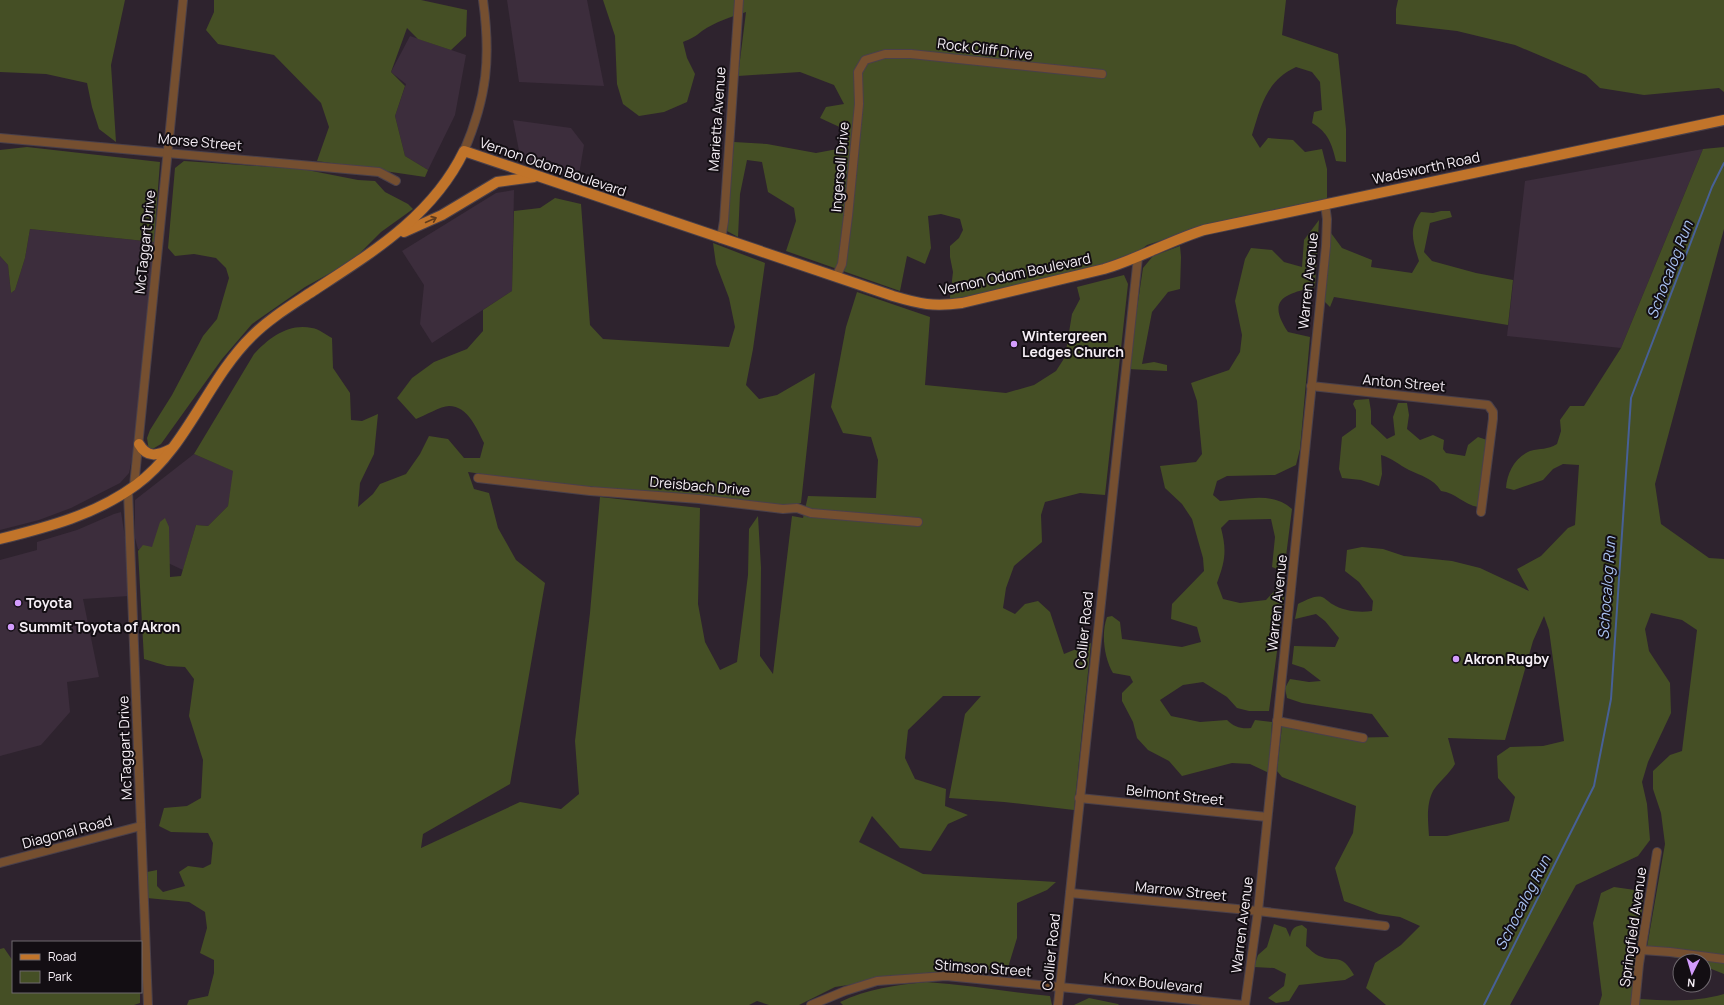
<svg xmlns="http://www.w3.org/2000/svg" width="1724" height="1005" viewBox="0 0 1724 1005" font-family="Manrope,sans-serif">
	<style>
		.built { fill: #3c2d3c }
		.green { fill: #454f25; fill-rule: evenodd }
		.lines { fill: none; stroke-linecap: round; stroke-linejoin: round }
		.stream { stroke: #476096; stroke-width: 2 }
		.minor-casing { stroke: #4a404a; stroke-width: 10 }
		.major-casing { stroke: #4a404a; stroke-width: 12 }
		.minor { stroke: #754f30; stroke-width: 8 }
		.major { stroke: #c1742a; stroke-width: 10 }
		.oneway { stroke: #613c1d }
		.poi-dot { fill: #d39cfd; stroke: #130e13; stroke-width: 1.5 }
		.labels { text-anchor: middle; stroke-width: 4; stroke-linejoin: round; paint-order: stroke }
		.street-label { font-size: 14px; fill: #f6eff6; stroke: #130e13 }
		.poi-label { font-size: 14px; font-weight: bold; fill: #f6eff6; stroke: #130e13; text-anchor: start }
		.water-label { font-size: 15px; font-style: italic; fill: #a9c2f2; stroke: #130e13 }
	</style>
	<rect width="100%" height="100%" fill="#2e232e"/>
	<g class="built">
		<path d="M507,0H587L604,86L519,82Z"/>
		<path d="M410,36L466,55L455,115L428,170L405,156L395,116L406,84L391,72Z"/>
		<path d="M513,120L571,128L584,145L578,180L521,161Z"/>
		<path d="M1703,149L1621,348L1507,336L1525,181Z"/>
		<path d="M514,190L512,291L432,343L420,324L424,285L402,251L496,193Z"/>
		<path d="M30,229L154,242L143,357L133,454L129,473L120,483L71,508L39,520L0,530V256L8,265L11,293L15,290L25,258Z"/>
		<path d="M194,454L234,471L228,506L208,526L196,525L183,570L138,549L135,538V500Z"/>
		<path d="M121,512L127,550L129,596L83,599L99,677L67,682L70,712L41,745L0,756V560L37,550V542L77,530L114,514Z"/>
	</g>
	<g class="green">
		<path d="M0,0H125L111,65L116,142L99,129L92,107L87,83L46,74L0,72Z"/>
		<path d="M214,0H421L467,10L466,36L451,50L418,39L407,28L391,72L405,86L395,116L405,156L428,170L425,177L317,161L329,127L321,103L274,55L218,44L206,30L214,12Z"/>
		<path d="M603,0H1286L1282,35L1338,54L1346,129V162L1336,161C1332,144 1328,132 1312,123L1314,112L1322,110L1320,82L1312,72L1296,67C1266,81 1261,106 1252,135L1260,148L1268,138L1293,140L1305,152L1322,149L1327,169V199L1194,230L1147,245L1130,258L949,305L953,272L950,257V246L959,238L963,230L960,219L941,214L928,216L931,248L925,264L907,256L900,291L786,251L796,221L794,208L768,192L762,162L747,160L740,194L738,237L727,231L734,142L767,144L816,153L843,148L846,130L820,118L826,107L844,104L834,85L800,72L738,76L746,12C731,17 715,22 702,31C696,36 691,39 683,42L687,58L695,74L687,102L664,112L639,116L623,104L617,84L615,36Z"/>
		<path d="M1398,0H1724V92L1719,88L1644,95L1600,88L1586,75L1515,45L1457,31L1396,24V9Z"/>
		<path d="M27,147L160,162L154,242L30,229L25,258L15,290L11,293L8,265L0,256V150Z"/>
		<path d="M1724,147V229L1655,484L1661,524L1709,558L1724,559V974L1704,966V961C1681,961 1668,956 1647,947L1665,844L1661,813L1653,789V771L1670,755L1682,751L1697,630L1682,620L1651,613L1645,629L1649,651L1670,683L1671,713L1648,762L1642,782L1647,804L1650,840L1638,856L1576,885L1510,1005H1386L1366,988L1375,963L1401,945L1420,926L1400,917L1379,914L1344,901L1335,868L1353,833L1356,806L1282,777L1277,771L1282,726L1342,738L1389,737L1372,714L1302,703L1287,698L1285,688L1290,679L1309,682L1321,681L1304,668L1292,664L1294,646L1335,647L1339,638L1325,621L1316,614L1295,619L1298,604C1305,601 1314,595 1322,597C1325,598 1329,602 1332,604C1343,611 1359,613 1372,611L1373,601L1359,582L1345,571L1347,550L1362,547L1383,549L1404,556L1452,561L1480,568L1529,591L1517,569L1541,556L1568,528L1575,525L1579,465L1563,464L1553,469L1543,480L1514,490L1506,488C1507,473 1515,457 1530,451C1541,448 1547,450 1557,444L1561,431L1560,420L1570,406H1584L1621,348L1703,149ZM1544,616L1549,630L1564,741L1543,746L1510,747L1497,756L1498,778L1515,797L1509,821L1447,836H1429C1428,820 1426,805 1433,791C1437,784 1450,773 1455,764L1448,738L1505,740L1533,641Z"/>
		<path d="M184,161L302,169L358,180L375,181L385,192L408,204L413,209L381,232L352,261L305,287L252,324L222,359L161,444L149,451L147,438L150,430L172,395L203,336L217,319L229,278L226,268L216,258L194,254L175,256L168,248L175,168Z"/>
		<path d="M555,198L581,204L590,325L603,339L729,347L735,327L729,298L716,264L713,243L765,263L753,349L746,385L759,399L777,395L815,373L801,503L787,506L524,480L468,472L474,489L489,493L498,528L516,560L545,583L510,784L423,834L421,848L520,802L561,809L579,794L575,741L590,613L600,497L700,508L698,604L705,642L720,670L737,662L748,575L749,529L758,516L761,568L760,656L773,674L792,516L803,518L808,496L876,498L878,460L871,437L843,433L831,407L846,327L857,292L930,317L925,385L1006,393L1034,385L1056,371L1065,357L1072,314L1080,299L1077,287L1124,275L1128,284L1105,495L1080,493L1045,502L1041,515L1042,542L1014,566L1006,588L1003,608L1015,614L1025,604L1038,601L1050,612L1064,654L1091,643L1074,810L1004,802L949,798L965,714L981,696H943L908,730L905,758L915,779L946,789L945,806L968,815L948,824L931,851L900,848L872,816L859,842L923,874L1056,882L1047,890L1017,903V938L1006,974L968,970L933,972L835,987L799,1005H769L757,1001L749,1005H187L189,1000L208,996L214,973V960L200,953L207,928L205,912L189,902L147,898V872L157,870V886L163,892L185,886L179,872L188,866L203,868L211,864L213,843L208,833L171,832L159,826L164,808L187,806L201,798L203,760L189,716L194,679L185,667L167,666L144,659L138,551L143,545L152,547L160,522L165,518L169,527L170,577L181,576L196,525L208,526L228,506L233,471L194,454L254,354C269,338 288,323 312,328C319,329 326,335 332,338L333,368L350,393L351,420L362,421L378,414L374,454L360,483L358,507L373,494L380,484L406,474L420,454L429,436L448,439L464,458H480L484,443C477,429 468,406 449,406C441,406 424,416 416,419L397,398L412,378L434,362L467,349L483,331V310L512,291L514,211L540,208Z"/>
		<path d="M1441,211H1450L1452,217L1430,223L1424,252L1432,261L1476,273L1513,280L1508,325L1334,297L1330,307L1322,299L1331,233L1342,248L1372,260L1371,267L1412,273L1419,261C1413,241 1408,230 1421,212L1433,213Z"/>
		<path d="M1319,220L1315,287C1285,294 1266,299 1288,332L1310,337L1300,449L1296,465L1275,475L1227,476L1217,481L1213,495L1220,501C1245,500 1273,491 1292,509L1284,572L1272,567L1275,537L1271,519L1229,520L1221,528C1227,551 1225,561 1217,583L1223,599L1240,603L1266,600L1278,587L1285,592L1269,711H1249L1237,708L1227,697L1203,682L1183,685L1160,700L1171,716L1200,722L1227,720C1234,727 1241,729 1251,728L1255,720L1272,722L1269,773L1250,764L1232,763L1182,776L1169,761L1148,750L1137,738L1133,722L1122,701V693L1133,682L1130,676L1113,673C1104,658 1101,633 1107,617L1112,616L1120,622L1122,639L1182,647L1201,642L1197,627L1171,619L1172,604L1204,571L1203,558L1192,519L1182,504L1165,488L1160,466L1196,462L1202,454L1197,401L1191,383L1229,370L1240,352L1242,335L1235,301L1245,259L1251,248L1272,250L1284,262L1302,267L1304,240Z"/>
		<path d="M1180,246L1181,257L1180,289L1168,292L1152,312L1142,364L1154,362L1167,365V371L1128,369L1143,268L1153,256Z"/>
		<path d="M1369,399L1371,411V424L1387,439L1395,435L1393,417L1398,403H1407L1409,415L1407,429L1420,440L1433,435L1444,440L1443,449L1446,453L1465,456L1468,445L1478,437L1487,440L1478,507C1464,505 1455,492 1441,491C1433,478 1421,476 1409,470C1399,465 1392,458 1381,455L1382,474L1379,486L1361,480L1342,478L1339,469L1342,437L1356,427V410L1353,404L1355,400Z"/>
		<path d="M1614,887L1635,890L1643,901L1631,1005H1599L1602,995L1593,923L1601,893Z"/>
		<path d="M1274,924L1286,928L1290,937C1292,929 1293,927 1302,925L1307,929L1306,946C1310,949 1314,954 1319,956C1336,963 1341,952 1354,975L1345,980L1299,985L1289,1001L1276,1003L1268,998L1284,986L1286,974L1274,968L1254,967L1258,955L1267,947Z"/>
		<path d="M4,948L13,961V992H140V1003L134,1005H0V949Z"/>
		<path d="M926,982C968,985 1009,992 1050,996L1052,1005H843L840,1002C867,989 896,985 926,982Z"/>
		<path d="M1724,994V1005H1639L1640,999C1669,1001 1696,1002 1724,994Z"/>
		<path d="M1089,998L1118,1004L1119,1005H1074Z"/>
	</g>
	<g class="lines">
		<path class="stream" d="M1484,1005L1594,786L1611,699L1631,398L1712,187L1724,163"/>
		<g class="minor-casing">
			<g id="minor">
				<path d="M0,138L379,172L396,181"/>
				<path d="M464,151C487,97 491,58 483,0"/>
				<path d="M721,239L724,221L739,0"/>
				<path d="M836,277L842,264L848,216L859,104L858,72L865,60L885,54H911L1102,74"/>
				<path d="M1311,386L1488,405L1493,412V419L1481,512"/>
				<path d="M478,478L590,491L699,499L783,509L797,508L811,513L918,522"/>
				<path d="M134,486L183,0"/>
				<path d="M128,491L148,1005"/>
				<path d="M1277,721L1363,738"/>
				<path d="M1079,798L1267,817"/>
				<path d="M0,863L141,826"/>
				<path d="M1070,893L1258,911L1385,926"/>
				<path d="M1642,950L1670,952L1724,959"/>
				<path d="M811,1005L845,991L877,981L946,976L1244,1005"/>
				<path d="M1058,1005L1138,257"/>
				<path d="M1245,1005L1258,911L1326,246L1327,219L1325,204"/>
				<path d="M1635,1005L1639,964L1657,852"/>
			</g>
		</g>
		<g class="major-casing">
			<g id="major">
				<path d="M404,232L442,215L497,182L534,177"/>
				<path d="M139,444C147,458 157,456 171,449"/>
				<path d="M0,539C48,527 95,515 136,485C187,448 207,380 252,336C270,318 292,305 313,291C371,253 432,217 464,151L893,296C920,304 933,307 962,303L1104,269C1138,259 1169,241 1204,230L1724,120"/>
			</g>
		</g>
		<use href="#minor" class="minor"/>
		<use href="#major" class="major"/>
	</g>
	<defs><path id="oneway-shaft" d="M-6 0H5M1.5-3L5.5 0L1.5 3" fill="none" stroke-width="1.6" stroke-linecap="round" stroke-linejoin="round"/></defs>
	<use class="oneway" href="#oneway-shaft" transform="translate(431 220) rotate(-24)"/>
	<g class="poi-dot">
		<circle cx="1014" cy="344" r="4"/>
		<circle cx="18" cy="603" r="4"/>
		<circle cx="11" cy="627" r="4"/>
		<circle cx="1456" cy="659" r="4"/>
	</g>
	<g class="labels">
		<g class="street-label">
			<text transform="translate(985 49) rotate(7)" y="5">Rock Cliff Drive</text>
			<text transform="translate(717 119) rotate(-86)" y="5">Marietta Avenue</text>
			<text transform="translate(200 142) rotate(5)" y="5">Morse Street</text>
			<text transform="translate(553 167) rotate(19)" y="5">Vernon Odom Boulevard</text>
			<text transform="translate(840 167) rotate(-85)" y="5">Ingersoll Drive</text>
			<text transform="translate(1426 168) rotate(-12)" y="5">Wadsworth Road</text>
			<text transform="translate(145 242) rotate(-84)" y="5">McTaggart Drive</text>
			<text transform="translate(1015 274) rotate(-12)" y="5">Vernon Odom Boulevard</text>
			<text transform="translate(1308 281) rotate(-84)" y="5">Warren Avenue</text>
			<text transform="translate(1404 383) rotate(5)" y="5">Anton Street</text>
			<text transform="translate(700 486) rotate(5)" y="5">Dreisbach Drive</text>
			<text transform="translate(1277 603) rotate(-84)" y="5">Warren Avenue</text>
			<text transform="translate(1084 630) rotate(-84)" y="5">Collier Road</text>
			<text transform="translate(125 748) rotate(-92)" y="5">McTaggart Drive</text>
			<text transform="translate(1175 795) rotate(6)" y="5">Belmont Street</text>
			<text transform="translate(67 832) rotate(-15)" y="5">Diagonal Road</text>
			<text transform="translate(1181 891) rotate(6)" y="5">Marrow Street</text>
			<text transform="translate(1242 925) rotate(-83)" y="5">Warren Avenue</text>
			<text transform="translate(1633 927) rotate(-82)" y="5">Springfield Avenue</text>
			<text transform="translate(1051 952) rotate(-84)" y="5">Collier Road</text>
			<text transform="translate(983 968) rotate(4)" y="5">Stimson Street</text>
			<text transform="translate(1153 983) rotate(6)" y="5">Knox Boulevard</text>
		</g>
		<g class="poi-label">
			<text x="1022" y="341">Wintergreen<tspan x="1022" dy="16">Ledges Church</tspan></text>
			<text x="26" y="608">Toyota</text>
			<text x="19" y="632">Summit Toyota of Akron</text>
			<text x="1464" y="664">Akron Rugby</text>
		</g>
		<g class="water-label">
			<text transform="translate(1670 270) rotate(-69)" y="5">Schocalog Run</text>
			<text transform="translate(1607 588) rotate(-86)" y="5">Schocalog Run</text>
			<text transform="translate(1523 903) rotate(-63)" y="5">Schocalog Run</text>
		</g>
	</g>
	<rect x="12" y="941" width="130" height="52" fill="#130e13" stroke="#6e686e"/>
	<rect x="20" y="954" width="20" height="6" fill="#c1742a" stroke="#6e686e"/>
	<text x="48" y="961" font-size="12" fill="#f6eff6">Road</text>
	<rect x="20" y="971" width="20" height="12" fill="#454f25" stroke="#6e686e"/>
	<text x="48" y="981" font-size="12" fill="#f6eff6">Park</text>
	<g transform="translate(1692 973) rotate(185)"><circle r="19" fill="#130e13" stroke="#6e686e"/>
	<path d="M0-3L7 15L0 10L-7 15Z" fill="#d39cfd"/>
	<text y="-6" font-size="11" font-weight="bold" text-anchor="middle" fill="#f6eff6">N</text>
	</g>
</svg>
